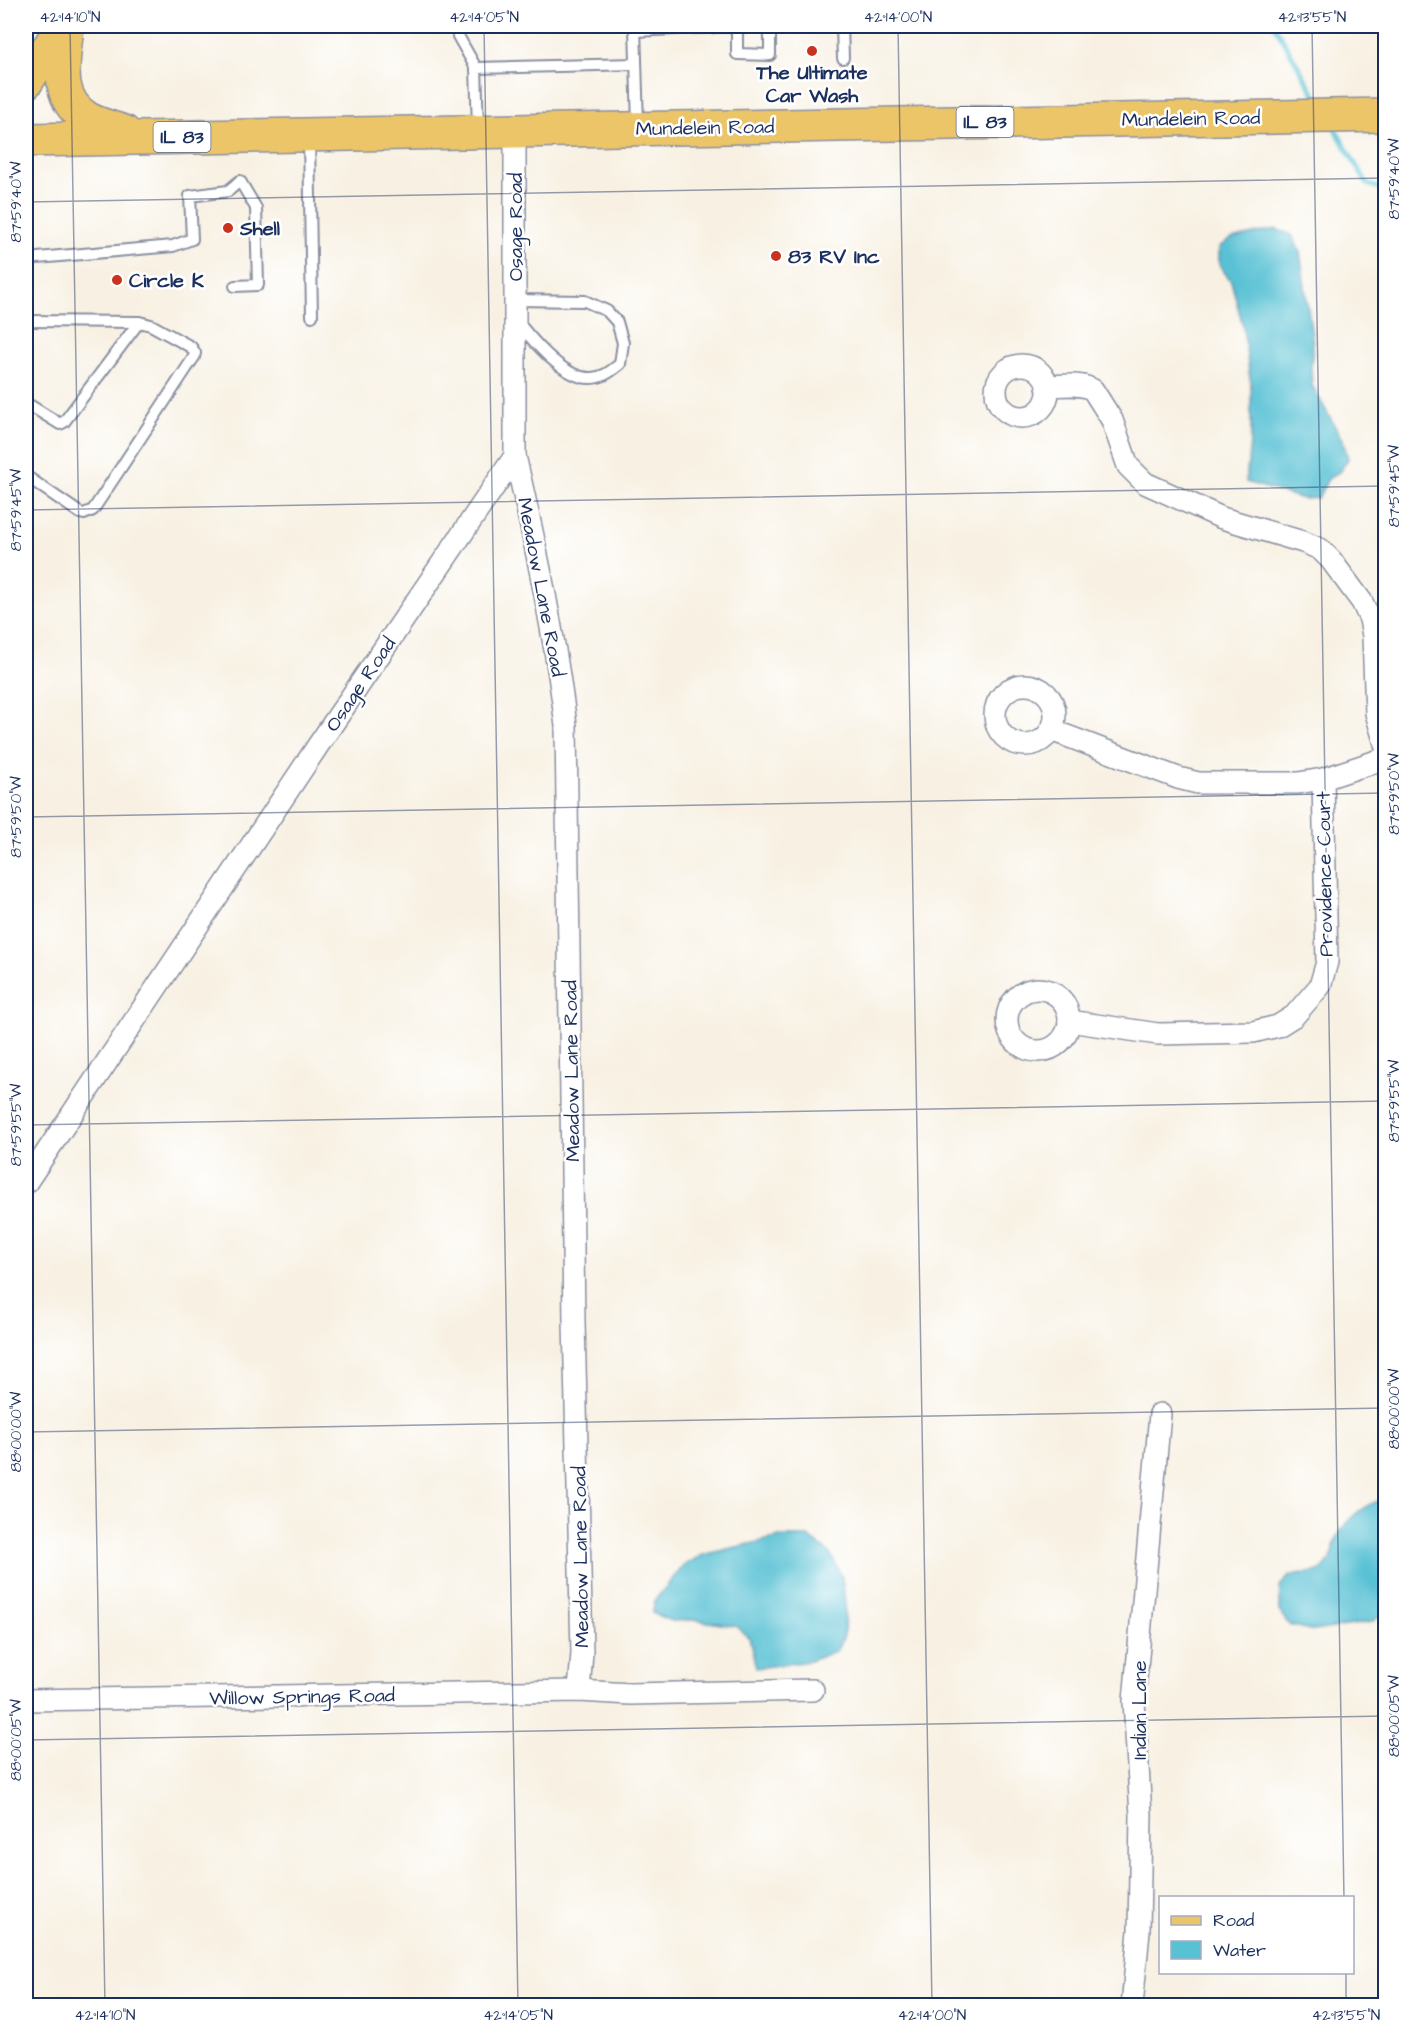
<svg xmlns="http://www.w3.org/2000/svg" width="1411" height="2031" viewBox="0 0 1411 2031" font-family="'Architects Daughter',sans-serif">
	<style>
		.water { fill: #58c1d4; stroke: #3a7899; stroke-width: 1.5 }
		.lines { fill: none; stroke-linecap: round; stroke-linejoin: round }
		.stream { stroke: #58c1d4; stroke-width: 5 }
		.lane-casing { stroke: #8a90a0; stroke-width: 14 }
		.street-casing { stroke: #8a90a0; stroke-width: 24 }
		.primary-casing { stroke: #8a90a0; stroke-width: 36 }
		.lane { stroke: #fff; stroke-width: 10 }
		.street { stroke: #fff; stroke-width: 21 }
		.primary { stroke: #edc569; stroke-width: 33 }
		.ticks { fill: none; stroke: #1b2f5e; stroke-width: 1.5; stroke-opacity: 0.45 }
		.poi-dot { fill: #c8321e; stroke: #fff; stroke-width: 2 }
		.labels { text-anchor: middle; stroke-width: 5; stroke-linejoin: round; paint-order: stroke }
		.shield { fill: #fff; stroke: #5f6d8e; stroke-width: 1.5 }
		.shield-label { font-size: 18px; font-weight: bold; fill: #1b2f5e }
		.poi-label { font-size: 20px; font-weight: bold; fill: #1b2f5e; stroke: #fff; text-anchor: start }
		.street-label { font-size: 20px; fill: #1b2f5e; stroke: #fff }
		.neatline { fill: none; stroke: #1b2f5e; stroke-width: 2 }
		.ticks-label { font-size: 15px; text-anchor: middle; fill: #1b2f5e }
	</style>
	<rect width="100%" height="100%" fill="#fff"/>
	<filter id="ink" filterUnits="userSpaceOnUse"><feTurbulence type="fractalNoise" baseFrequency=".0167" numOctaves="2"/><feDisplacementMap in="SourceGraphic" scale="12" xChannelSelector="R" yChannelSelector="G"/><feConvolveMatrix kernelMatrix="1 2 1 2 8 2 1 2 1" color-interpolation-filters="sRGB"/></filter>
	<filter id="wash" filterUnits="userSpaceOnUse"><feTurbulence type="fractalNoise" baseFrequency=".008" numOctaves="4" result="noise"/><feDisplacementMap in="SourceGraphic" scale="24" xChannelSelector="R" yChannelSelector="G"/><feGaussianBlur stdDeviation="1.35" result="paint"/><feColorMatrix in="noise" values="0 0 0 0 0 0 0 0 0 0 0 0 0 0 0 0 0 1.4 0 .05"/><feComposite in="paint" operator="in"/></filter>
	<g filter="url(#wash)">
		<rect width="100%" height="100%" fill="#f8f1e3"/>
		<g class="water">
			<path d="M1276,229L1292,235L1300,252L1313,343L1311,368L1312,385L1343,441L1348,459L1340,471L1328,479L1318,498L1303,499L1246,482L1251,432V387L1243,326L1231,281L1219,265V247L1231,239Z"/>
			<path d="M1385,1499V1612L1372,1622L1314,1631L1289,1625L1280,1612V1586C1283,1583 1286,1578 1290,1576C1299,1571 1314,1575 1322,1569C1332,1562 1332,1551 1336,1540C1345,1519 1364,1504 1385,1499Z"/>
			<path d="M780,1537H808L830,1553L842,1577L845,1603L844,1636L836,1651L810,1661L756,1668L749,1637L735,1626L695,1620L671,1621L652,1613L655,1600L683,1566L702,1555Z"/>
		</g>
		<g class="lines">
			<g class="stream">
				<path d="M1275,26L1320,104"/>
				<path d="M1334,127L1367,184L1386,190"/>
			</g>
		</g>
	</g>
	<g filter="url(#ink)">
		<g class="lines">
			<g class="lane-casing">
				<g id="lane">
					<path d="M457,26L458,36L476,68"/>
					<path d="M737,26L770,27"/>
					<path d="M842,26L843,58"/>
					<path d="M635,27L638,125"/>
					<path d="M635,31L737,26V54L770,55V26"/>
					<path d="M478,128L476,68L636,64"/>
					<path d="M309,138L312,316"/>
					<path d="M26,259L173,246L192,239L190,196L228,191L240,181L256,208L258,285L235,286"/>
					<path d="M515,300L585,301L607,311L617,322L623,343L620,364C611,371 603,378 591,378C564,379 532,340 517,321"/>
					<path d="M26,321L139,322L151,325L191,347L195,353L194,357L93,510L84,514L80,513L26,476"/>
					<path d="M26,403L60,424L64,422L139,322"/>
				</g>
			</g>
			<g class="street-casing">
				<g id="street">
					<circle cx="1022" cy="391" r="26"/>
					<path d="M1047,386C1062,386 1081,382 1093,390L1112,420L1128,466L1145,483L1222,518L1303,542L1320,549L1331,560L1362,602L1370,619L1373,636L1376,713L1386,747"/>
					<path d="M515,456C536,545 555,635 566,726L574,1322L582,1653L579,1691"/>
					<circle cx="1025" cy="715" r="30"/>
					<path d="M1051,730L1178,778L1198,783H1298L1323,779L1386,758"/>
					<circle cx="1038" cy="1020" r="31"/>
					<path d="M1069,1021L1158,1034L1253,1032L1278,1026L1294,1016L1320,986L1327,962L1323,779"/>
					<path d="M26,1183L319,744L515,456V131"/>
					<path d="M26,1700L579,1691L630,1694L813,1690"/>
					<path d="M1132,2006L1139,1931L1141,1815L1134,1701L1160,1414"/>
				</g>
			</g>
			<g class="primary-casing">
				<g id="primary">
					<path d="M67,26C64,59 53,99 88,119C99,125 113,128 124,132"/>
					<path d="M26,82L63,26"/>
					<path d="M26,140L1386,115"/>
				</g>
			</g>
			<use href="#lane" class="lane"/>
			<use href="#street" class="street"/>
			<use href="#primary" class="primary"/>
		</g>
	</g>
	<path class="ticks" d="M70,26L105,2006M484,26L518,2006M898,26L932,2006M1312,26L1344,1898M26,202L1386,178M26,510L1386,486M26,817L1386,793M26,1125L1386,1101M26,1432L1386,1408M26,1740L1386,1716M1346,1972V2006"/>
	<g class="poi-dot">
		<circle cx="812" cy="51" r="6"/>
		<circle cx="228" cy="228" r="6"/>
		<circle cx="776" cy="256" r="6"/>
		<circle cx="117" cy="280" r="6"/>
	</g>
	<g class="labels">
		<g class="shield">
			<rect x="956.5" y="107" width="57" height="30" rx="4.5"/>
			<rect x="153.5" y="122" width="57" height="30" rx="4.5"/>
		</g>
		<g class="shield-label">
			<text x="985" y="128">IL 83</text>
			<text x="182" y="143">IL 83</text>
		</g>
		<g class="poi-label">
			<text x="812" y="79" text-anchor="middle">The Ultimate<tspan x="812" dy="23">Car Wash</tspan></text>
			<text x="240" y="235">Shell</text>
			<text x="788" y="263">83 RV Inc</text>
			<text x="129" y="287">Circle K</text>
		</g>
		<g class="street-label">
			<text transform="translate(1191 118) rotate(-1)" y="7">Mundelein Road</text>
			<text transform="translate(705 127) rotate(-1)" y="7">Mundelein Road</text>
			<text transform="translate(515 227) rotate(-90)" y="7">Osage Road</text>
			<text transform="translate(542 587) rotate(79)" y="7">Meadow Lane Road</text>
			<text transform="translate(360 684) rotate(-56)" y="7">Osage Road</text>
			<text transform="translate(1324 874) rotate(-91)" y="7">Providence Court</text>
			<text transform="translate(571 1071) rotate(-91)" y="7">Meadow Lane Road</text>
			<text transform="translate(580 1557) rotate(-91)" y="7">Meadow Lane Road</text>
			<text transform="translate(302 1696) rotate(-1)" y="7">Willow Springs Road</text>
			<text transform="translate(1139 1710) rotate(-90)" y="7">Indian Lane</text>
		</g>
	</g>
	<rect width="1411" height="2031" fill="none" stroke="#fff" stroke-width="66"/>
	<rect x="1159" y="1896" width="195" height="78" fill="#ffffff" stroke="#a4acbf" stroke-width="1.5"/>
	<rect x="1171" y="1916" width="30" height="9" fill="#edc569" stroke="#a4acbf" stroke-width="1.5"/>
	<text x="1213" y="1926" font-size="18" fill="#1b2f5e">Road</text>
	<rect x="1171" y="1941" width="30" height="18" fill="#58c1d4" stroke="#a4acbf" stroke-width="1.5"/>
	<text x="1213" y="1956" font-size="18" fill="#1b2f5e">Water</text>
	<rect x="33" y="33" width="1345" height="1965" class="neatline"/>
	<g class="ticks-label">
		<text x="70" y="22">42°14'10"N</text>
		<text x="484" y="22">42°14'05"N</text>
		<text x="898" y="22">42°14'00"N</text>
		<text x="1312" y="22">42°13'55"N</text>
		<text transform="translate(1394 179) rotate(-90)" y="5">87°59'40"W</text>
		<text transform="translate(16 202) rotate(-90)" y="5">87°59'40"W</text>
		<text transform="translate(1394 486) rotate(-90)" y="5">87°59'45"W</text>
		<text transform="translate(16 510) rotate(-90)" y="5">87°59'45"W</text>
		<text transform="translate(1394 794) rotate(-90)" y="5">87°59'50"W</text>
		<text transform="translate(16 817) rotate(-90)" y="5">87°59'50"W</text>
		<text transform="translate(1394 1101) rotate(-90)" y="5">87°59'55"W</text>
		<text transform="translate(16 1125) rotate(-90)" y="5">87°59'55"W</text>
		<text transform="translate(1394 1409) rotate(-90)" y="5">88°00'00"W</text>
		<text transform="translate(16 1432) rotate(-90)" y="5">88°00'00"W</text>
		<text transform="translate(1394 1716) rotate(-90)" y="5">88°00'05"W</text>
		<text transform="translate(16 1740) rotate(-90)" y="5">88°00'05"W</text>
		<text x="105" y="2020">42°14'10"N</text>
		<text x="518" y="2020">42°14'05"N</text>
		<text x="932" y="2020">42°14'00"N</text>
		<text x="1346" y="2020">42°13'55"N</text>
	</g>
</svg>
